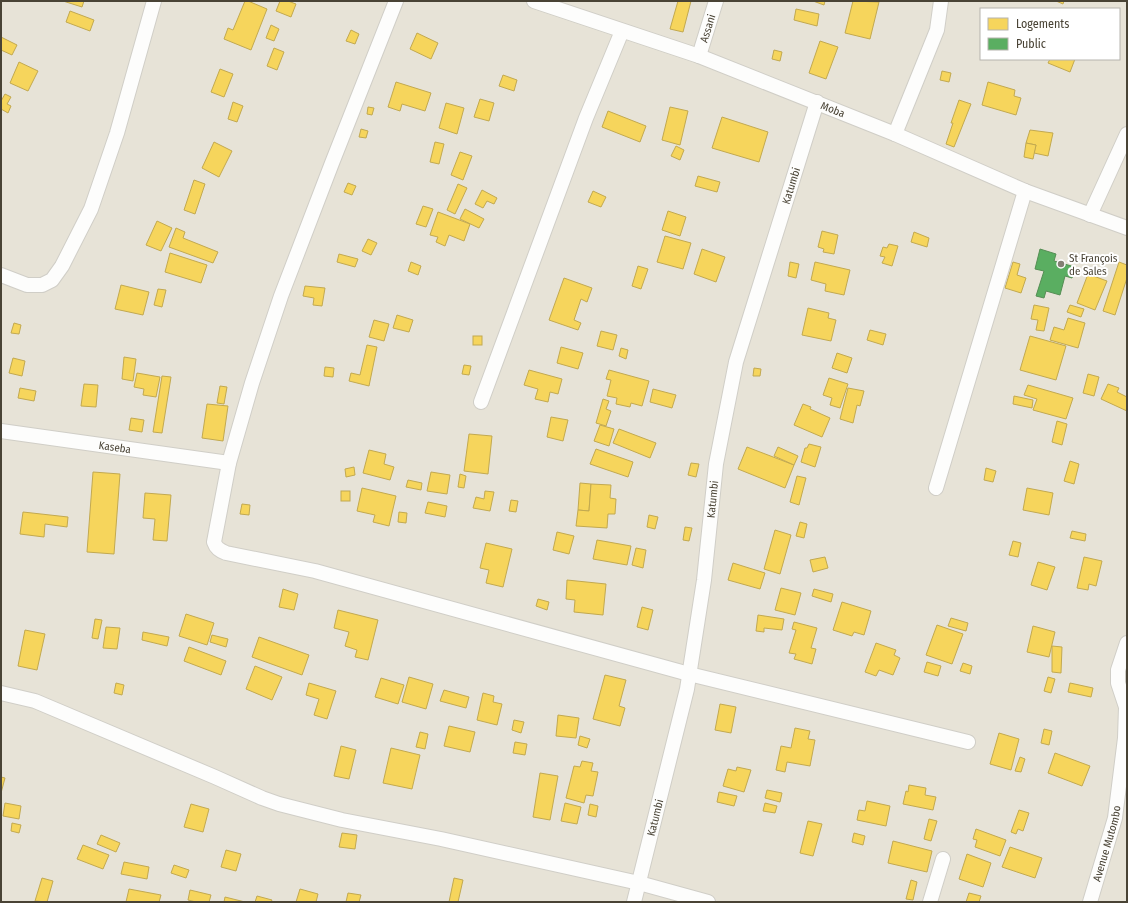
<svg xmlns="http://www.w3.org/2000/svg" width="1128" height="903" viewBox="0 0 1128 903" font-family="'Fira Sans Condensed',sans-serif">
	<style>
		.residential { fill: #e7e3d7; fill-rule: evenodd }
		.homes { fill: #f6d55c; stroke: #c2a950 }
		.public { fill: #5aae61; stroke: #558e54 }
		.lines { fill: none; stroke-linecap: round; stroke-linejoin: round }
		.street-casing { stroke: #d0cec7; stroke-width: 16 }
		.street { stroke: #fdfdfc; stroke-width: 14 }
		.poi-dot { fill: #848074; stroke: #fff; stroke-width: 1.5 }
		.labels { text-anchor: middle; stroke-width: 4; stroke-linejoin: round; paint-order: stroke }
		.street-label { font-size: 11px; fill: #494335; stroke: #fff }
		.poi-label { font-size: 11px; fill: #494335; stroke: #fff; text-anchor: start }
	</style>
	<rect width="100%" height="100%" fill="#f2f0ea"/>
	<path class="residential" d="M1,1H1127V902H1ZM981,9H1119V59H981Z"/>
	<g class="homes">
		<path d="M63,1H84L82,7Z"/>
		<path d="M245,1H248L267,9L251,50L224,39L228,28L233,30Z"/>
		<path d="M280,1H288L296,4L291,17L276,11Z"/>
		<path d="M678,1H691L683,32L670,29Z"/>
		<path d="M813,1H825L824,5Z"/>
		<path d="M853,1L879,2L870,39L845,33Z"/>
		<path d="M1056,1H1064L1063,4Z"/>
		<path d="M796,9L819,14L817,26L794,20Z"/>
		<path d="M70,11L94,20L90,31L66,22Z"/>
		<path d="M271,25L279,29L274,41L266,38Z"/>
		<path d="M351,30L359,34L355,44L346,41Z"/>
		<path d="M417,33L438,43L431,59L410,49Z"/>
		<path d="M1,37L17,45L12,55L1,50Z"/>
		<path d="M820,41L838,47L826,79L809,73Z"/>
		<path d="M274,48L284,52L277,70L267,66Z"/>
		<path d="M774,50L782,52L780,61L772,59Z"/>
		<path d="M1050,59H1075L1070,72L1048,63Z"/>
		<path d="M19,62L38,71L28,91L10,83Z"/>
		<path d="M220,69L233,74L224,97L211,92Z"/>
		<path d="M942,71L951,73L949,82L940,80Z"/>
		<path d="M503,75L517,80L514,91L499,86Z"/>
		<path d="M396,82L431,93L425,111L402,104L400,111L388,107Z"/>
		<path d="M988,82L1015,90L1014,96L1021,98L1016,115L982,105Z"/>
		<path d="M5,94L11,97L7,104L11,106L8,113L1,109V101Z"/>
		<path d="M480,99L494,103L489,121L474,117Z"/>
		<path d="M959,100L971,104L954,147L946,144L953,123H951Z"/>
		<path d="M233,102L243,106L237,122L228,119Z"/>
		<path d="M446,103L464,108L457,134L439,128Z"/>
		<path d="M368,107L374,108L372,115L367,114Z"/>
		<path d="M670,107L688,111L680,145L662,140Z"/>
		<path d="M608,111L646,126L640,142L602,127Z"/>
		<path d="M722,117L768,132L759,162L712,148Z"/>
		<path d="M361,129L368,131L366,138L359,137Z"/>
		<path d="M1030,130L1053,133L1048,156L1034,153L1036,145L1026,143Z"/>
		<path d="M214,142L232,151L219,177L202,168Z"/>
		<path d="M435,142L444,144L439,164L430,162Z"/>
		<path d="M1026,143L1036,145L1033,159L1024,157Z"/>
		<path d="M676,146L684,150L680,160L671,156Z"/>
		<path d="M460,152L472,156L463,180L451,175Z"/>
		<path d="M698,176L720,182L717,192L695,186Z"/>
		<path d="M194,180L205,184L195,214L184,210Z"/>
		<path d="M348,183L356,186L352,195L344,192Z"/>
		<path d="M458,184L467,188L455,214L447,210Z"/>
		<path d="M482,190L497,198L494,204L487,201L483,208L475,204Z"/>
		<path d="M593,191L606,197L601,207L588,202Z"/>
		<path d="M423,206L433,209L426,227L416,224Z"/>
		<path d="M465,209L484,219L479,228L460,219Z"/>
		<path d="M668,211L686,217L680,236L662,230Z"/>
		<path d="M438,212L470,224L464,241L449,235L445,246L436,242L438,237L430,235Z"/>
		<path d="M157,221L172,228L161,251L146,245Z"/>
		<path d="M176,228L185,232L183,238L218,252L213,263L169,247Z"/>
		<path d="M822,231L838,235L834,254L823,252L824,249L818,247Z"/>
		<path d="M914,232L929,238L927,247L911,242Z"/>
		<path d="M665,236L691,243L683,269L657,262Z"/>
		<path d="M368,239L377,243L371,255L362,251Z"/>
		<path d="M889,244L898,246L892,266L882,263L885,257L880,256L883,247L887,248Z"/>
		<path d="M702,249L725,257L716,282L694,274Z"/>
		<path d="M170,253L207,265L201,283L165,272Z"/>
		<path d="M339,254L358,259L355,267L337,262Z"/>
		<path d="M411,262L421,266L418,275L408,271Z"/>
		<path d="M790,262L799,264L796,278L788,276Z"/>
		<path d="M815,262L850,270L844,295L825,291L826,284L811,280Z"/>
		<path d="M1013,262L1020,264L1017,275L1026,278L1021,293L1005,288Z"/>
		<path d="M1119,262L1127,265V278L1115,315L1103,311Z"/>
		<path d="M638,266L648,269L641,289L632,286Z"/>
		<path d="M1088,274L1107,281L1095,310L1077,303Z"/>
		<path d="M564,278L592,288L587,302L581,299L574,320L581,323L578,330L549,320Z"/>
		<path d="M121,285L149,292L143,315L115,309Z"/>
		<path d="M305,286L325,288L322,306L313,305L314,298L303,296Z"/>
		<path d="M158,289L166,290L162,307L154,305Z"/>
		<path d="M1034,305L1049,308L1044,331L1036,330L1038,320L1031,319Z"/>
		<path d="M1070,305L1084,309L1081,317L1067,312Z"/>
		<path d="M808,308L829,313L828,318L836,320L831,341L802,335Z"/>
		<path d="M397,315L413,320L409,332L393,328Z"/>
		<path d="M1068,318L1085,323L1078,348L1050,340L1054,327L1064,330Z"/>
		<path d="M374,320L389,324L384,341L369,337Z"/>
		<path d="M14,323L21,325L19,334L11,333Z"/>
		<path d="M870,330L886,334L883,345L867,340Z"/>
		<path d="M601,331L617,335L613,350L597,346Z"/>
		<rect x="473" y="336" width="9" height="9"/>
		<path d="M1030,336L1066,346L1056,380L1020,370Z"/>
		<path d="M367,345L377,347L369,386L349,381L351,373L360,375Z"/>
		<path d="M561,347L583,353L578,369L557,363Z"/>
		<path d="M621,348L628,350L626,359L619,356Z"/>
		<path d="M837,353L852,358L847,373L832,368Z"/>
		<path d="M124,357L136,359L133,381L122,379Z"/>
		<path d="M13,358L25,361L22,376L9,373Z"/>
		<path d="M464,365L471,366L469,375L462,374Z"/>
		<path d="M325,367L334,368L333,377L324,376Z"/>
		<path d="M754,368L761,369L760,376H753Z"/>
		<path d="M529,370L562,379L558,394L550,392L548,402L535,399L538,389L524,385Z"/>
		<path d="M609,370L649,381L642,406L631,403L630,407L616,404L617,398L607,396L611,380L606,379Z"/>
		<path d="M137,373L160,377L156,397L143,395L144,389L134,387Z"/>
		<path d="M1088,374L1099,377L1094,396L1083,393Z"/>
		<path d="M162,376L171,377L162,433L153,432Z"/>
		<path d="M829,378L848,384L840,408L830,405L832,398L823,395Z"/>
		<path d="M84,384L98,385L96,407L81,406Z"/>
		<path d="M1108,384L1119,388L1117,392L1127,397V411L1101,399Z"/>
		<path d="M1028,385L1073,398L1066,419L1033,410L1037,399L1024,395Z"/>
		<path d="M220,386L227,387L224,404L217,403Z"/>
		<path d="M20,388L36,391L34,401L18,398Z"/>
		<path d="M848,388L864,391L860,406L857,405L853,423L840,419Z"/>
		<path d="M653,389L676,395L672,408L650,402Z"/>
		<path d="M1014,396L1033,400L1032,408L1013,404Z"/>
		<path d="M603,399L609,401L606,409L611,411L606,426L596,423Z"/>
		<path d="M207,404L228,406L223,441L202,438Z"/>
		<path d="M803,404L811,407L810,409L830,418L822,437L794,425Z"/>
		<path d="M551,417L568,420L563,441L547,437Z"/>
		<path d="M131,418L144,420L142,432L129,430Z"/>
		<path d="M1057,421L1067,424L1062,445L1052,442Z"/>
		<path d="M600,425L614,429L609,446L594,441Z"/>
		<path d="M619,429L656,443L650,458L613,443Z"/>
		<path d="M469,434L492,436L488,474L464,471Z"/>
		<path d="M809,444L821,447L815,467L801,462L805,448H807Z"/>
		<path d="M747,447L794,465L785,488L738,469Z"/>
		<path d="M778,447L798,456L794,465L774,456Z"/>
		<path d="M596,449L633,462L628,477L590,464Z"/>
		<path d="M369,450L386,454L384,464L394,467L390,480L363,473Z"/>
		<path d="M1070,461L1079,464L1074,484L1064,481Z"/>
		<path d="M691,463L699,464L696,477L688,475Z"/>
		<path d="M354,467L355,475L346,477L345,469Z"/>
		<path d="M986,468L996,471L993,482L984,480Z"/>
		<path d="M93,472L120,474L114,554L87,552Z"/>
		<path d="M431,472L450,475L447,494L427,491Z"/>
		<path d="M460,474L466,476L464,488L458,487Z"/>
		<path d="M797,476L806,478L799,505L790,502Z"/>
		<path d="M408,480L422,483L421,490L406,487Z"/>
		<path d="M580,483L591,484L589,511L578,510Z"/>
		<path d="M591,484L611,485L610,498L616,499L615,514H608L607,528L576,526L578,510L589,511Z"/>
		<path d="M362,488L396,496L389,526L373,522L375,515L357,511Z"/>
		<path d="M1027,488L1053,493L1049,515L1023,510Z"/>
		<rect x="341" y="491" width="9" height="10"/>
		<path d="M485,491L494,492L490,511L473,508L476,497L484,499Z"/>
		<path d="M145,493L171,495L167,541L153,540L155,519L143,518Z"/>
		<path d="M511,500L518,501L516,512L509,511Z"/>
		<path d="M428,502L447,506L445,517L425,513Z"/>
		<path d="M242,504L250,505L249,515L240,514Z"/>
		<path d="M23,512L68,517L67,527L45,524L44,537L20,534Z"/>
		<path d="M399,512L407,513L406,523L398,522Z"/>
		<path d="M649,515L658,517L655,529L647,527Z"/>
		<path d="M800,522L807,524L804,538L796,536Z"/>
		<path d="M685,527L692,528L689,541L683,540Z"/>
		<path d="M775,530L791,535L780,574L764,569Z"/>
		<path d="M1072,531L1086,534L1085,541L1070,538Z"/>
		<path d="M557,532L574,536L569,554L553,550Z"/>
		<path d="M597,540L631,546L627,565L593,559Z"/>
		<path d="M1013,541L1021,543L1018,557L1009,555Z"/>
		<path d="M486,543L512,549L503,587L486,583L489,570L480,568Z"/>
		<path d="M636,548L646,550L643,568L632,565Z"/>
		<path d="M825,557L828,568L813,572L810,560Z"/>
		<path d="M1084,557L1102,561L1096,586L1089,584L1088,590L1077,588Z"/>
		<path d="M1038,562L1055,567L1047,590L1031,585Z"/>
		<path d="M733,563L765,573L760,589L728,580Z"/>
		<path d="M567,580L606,584L603,615L574,612L575,600L566,599Z"/>
		<path d="M781,588L801,593L795,615L775,610Z"/>
		<path d="M283,589L298,594L294,610L279,607Z"/>
		<path d="M814,589L833,594L831,602L812,596Z"/>
		<path d="M538,599L549,602L547,610L536,606Z"/>
		<path d="M842,602L871,611L864,635L854,632L852,636L833,630Z"/>
		<path d="M642,607L653,610L648,630L637,627Z"/>
		<path d="M338,610L378,620L368,660L355,657L357,650L345,646L349,632L334,628Z"/>
		<path d="M186,614L214,623L207,645L179,636Z"/>
		<path d="M758,615L784,619L782,630L764,628V632L756,631Z"/>
		<path d="M951,618L968,623L966,631L948,626Z"/>
		<path d="M95,619L102,620L98,639L92,638Z"/>
		<path d="M794,622L817,628L811,648L816,649L812,664L794,659L796,654L789,653L796,630L792,629Z"/>
		<path d="M937,625L963,634L952,664L926,655Z"/>
		<path d="M1033,626L1055,632L1049,657L1027,652Z"/>
		<path d="M106,627L120,628L117,649L103,648Z"/>
		<path d="M25,630L45,634L37,670L18,666Z"/>
		<path d="M143,632L169,637L167,646L142,640Z"/>
		<path d="M212,635L228,639L226,647L210,642Z"/>
		<path d="M259,637L309,655L302,675L252,657Z"/>
		<path d="M876,643L896,650L894,655L900,658L893,675L879,670L876,676L865,672Z"/>
		<path d="M1052,646L1062,647L1061,673L1052,672Z"/>
		<path d="M189,647L226,661L221,675L184,661Z"/>
		<path d="M927,662L941,666L938,676L924,672Z"/>
		<path d="M963,663L972,666L970,674L960,671Z"/>
		<path d="M255,666L282,677L272,700L246,689Z"/>
		<path d="M605,675L626,680L619,706L625,708L620,726L593,719Z"/>
		<path d="M409,677L433,684L426,709L402,702Z"/>
		<path d="M1048,677L1055,679L1051,693L1044,691Z"/>
		<path d="M381,678L404,685L398,704L375,697Z"/>
		<path d="M116,683L124,685L122,695L114,693Z"/>
		<path d="M309,683L336,691L327,719L314,715L319,699L306,695Z"/>
		<path d="M1070,683L1093,688L1091,697L1068,692Z"/>
		<path d="M444,690L469,697L466,708L440,701Z"/>
		<path d="M483,693L494,696L493,702L502,704L497,725L477,720Z"/>
		<path d="M720,704L736,707L731,733L715,730Z"/>
		<path d="M558,715L579,718L576,738L556,736Z"/>
		<path d="M514,720L524,722L521,733L512,730Z"/>
		<path d="M449,726L475,732L470,752L444,746Z"/>
		<path d="M795,728L810,731L808,739L815,740L810,766L787,762L785,772L776,770L781,746L791,748Z"/>
		<path d="M1044,729L1052,731L1049,745L1041,743Z"/>
		<path d="M420,732L428,734L425,749L416,747Z"/>
		<path d="M999,733L1019,739L1011,770L990,764Z"/>
		<path d="M580,736L590,739L587,748L578,745Z"/>
		<path d="M515,742L527,744L525,755L513,753Z"/>
		<path d="M341,746L356,750L349,779L334,776Z"/>
		<path d="M391,748L420,755L412,789L383,783Z"/>
		<path d="M1055,753L1090,766L1082,786L1048,773Z"/>
		<path d="M1020,757L1025,759L1021,772L1015,771Z"/>
		<path d="M582,761L593,763L591,771L598,772L593,796L586,795L584,803L566,798L574,766L580,767Z"/>
		<path d="M737,767L751,770L744,792L723,786L728,769L736,771Z"/>
		<path d="M540,773L558,776L550,820L533,817Z"/>
		<path d="M1,777L5,778L1,793Z"/>
		<path d="M909,785L926,788L925,795L936,797L933,810L903,804L906,791L908,792Z"/>
		<path d="M767,790L782,793L780,802L765,798Z"/>
		<path d="M719,792L737,796L734,806L717,802Z"/>
		<path d="M867,801L890,806L886,826L857,820L859,810L865,811Z"/>
		<path d="M5,803L21,806L19,819L3,816Z"/>
		<path d="M565,803L581,807L577,824L561,821Z"/>
		<path d="M765,803L777,806L775,813L763,811Z"/>
		<path d="M191,804L209,809L203,832L184,827Z"/>
		<path d="M590,804L598,806L596,817L588,815Z"/>
		<path d="M1019,810L1029,813L1023,831L1018,829L1016,834L1011,832Z"/>
		<path d="M929,819L937,821L931,841L924,839Z"/>
		<path d="M808,821L822,824L813,856L800,853Z"/>
		<path d="M12,823L21,825L19,833L11,831Z"/>
		<path d="M976,829L1006,840L1000,856L975,847L977,840L973,839Z"/>
		<path d="M342,833L357,835L355,849L339,847Z"/>
		<path d="M854,833L865,836L863,845L852,842Z"/>
		<path d="M101,835L120,843L116,852L97,844Z"/>
		<path d="M893,841L932,851L927,872L888,863Z"/>
		<path d="M83,845L109,855L103,869L77,859Z"/>
		<path d="M1010,847L1042,858L1035,878L1002,867Z"/>
		<path d="M226,850L241,854L236,871L221,867Z"/>
		<path d="M967,854L991,863L983,887L959,879Z"/>
		<path d="M124,862L149,867L147,879L121,874Z"/>
		<path d="M174,865L189,870L186,878L171,873Z"/>
		<path d="M42,878L53,881L47,902L35,901Z"/>
		<path d="M454,878L463,880L458,902H449Z"/>
		<path d="M911,880L917,882L913,900L906,899Z"/>
		<path d="M129,889L161,895L159,902H126Z"/>
		<path d="M300,889L318,894L316,902H296Z"/>
		<path d="M190,890L211,895L209,902H196L188,900Z"/>
		<path d="M348,893L361,895L359,902H346Z"/>
		<path d="M969,893L981,896L979,902H966Z"/>
		<path d="M257,896L272,900L271,902H255Z"/>
		<path d="M225,897L245,902H224Z"/>
	</g>
	<path class="public" d="M1040,249L1056,254L1054,261L1075,267L1072,278L1065,276L1060,295L1046,291L1044,298L1036,296L1044,271L1035,269Z"/>
	<g class="lines">
		<g class="street-casing">
			<g id="street">
				<path d="M396,1L332,163L281,296L252,383L229,463L214,542C216,548 219,550 226,553L315,571L689,674L968,742"/>
				<path id="s1" d="M534,1L699,56L895,134L1025,191L1127,228"/>
				<path id="s2" d="M699,56L716,1"/>
				<path d="M895,134L937,30L941,1"/>
				<path d="M1090,215L1127,134"/>
				<path d="M1,275L27,285H42L52,280L62,266L91,209L117,133L154,1"/>
				<path d="M481,402L586,118L622,31"/>
				<path id="s3" d="M1,431L229,463"/>
				<path d="M936,488L1025,191"/>
				<path d="M1,693L35,701L215,777L262,798L279,804L342,820L441,839L639,883L708,902"/>
				<path id="s4" d="M634,902L687,689L704,580L716,464L736,362L817,102"/>
				<path d="M930,902L943,859"/>
				<path id="s5" d="M1090,902L1115,818L1125,738L1126,707L1118,683V670L1127,643"/>
			</g>
		</g>
		<use href="#street" class="street"/>
	</g>
	<circle class="poi-dot" cx="1061" cy="264" r="4"/>
	<g class="labels">
		<g class="street-label">
			<text dy="4" stroke="none"><textPath href="#s2" startOffset="29">Assani</textPath></text>
			<text dy="4" stroke="none"><textPath href="#s1" startOffset="318">Moba</textPath></text>
			<text dy="4" stroke="none"><textPath href="#s4" startOffset="735">Katumbi</textPath></text>
			<text dy="4" stroke="none"><textPath href="#s3" startOffset="115">Kaseba</textPath></text>
			<text dy="4" stroke="none"><textPath href="#s4" startOffset="411">Katumbi</textPath></text>
			<text dy="4" stroke="none"><textPath href="#s4" startOffset="87">Katumbi</textPath></text>
			<text dy="4" stroke="none"><textPath href="#s5" startOffset="61">Avenue Mutombo</textPath></text>
		</g>
		<g class="poi-label">
			<text x="1069" y="262">St François<tspan x="1069" dy="13">de Sales</tspan></text>
		</g>
	</g>
	<rect width="1128" height="903" fill="none" stroke="#494335" stroke-width="4"/>
	<rect x="980" y="8" width="140" height="52" fill="#ffffff" stroke="#b6b4ae"/>
	<rect x="988" y="18" width="20" height="12" fill="#f6d55c" stroke="#b6b4ae"/>
	<text x="1016" y="28" font-size="12" fill="#494335">Logements</text>
	<rect x="988" y="38" width="20" height="12" fill="#5aae61" stroke="#b6b4ae"/>
	<text x="1016" y="48" font-size="12" fill="#494335">Public</text>
</svg>
